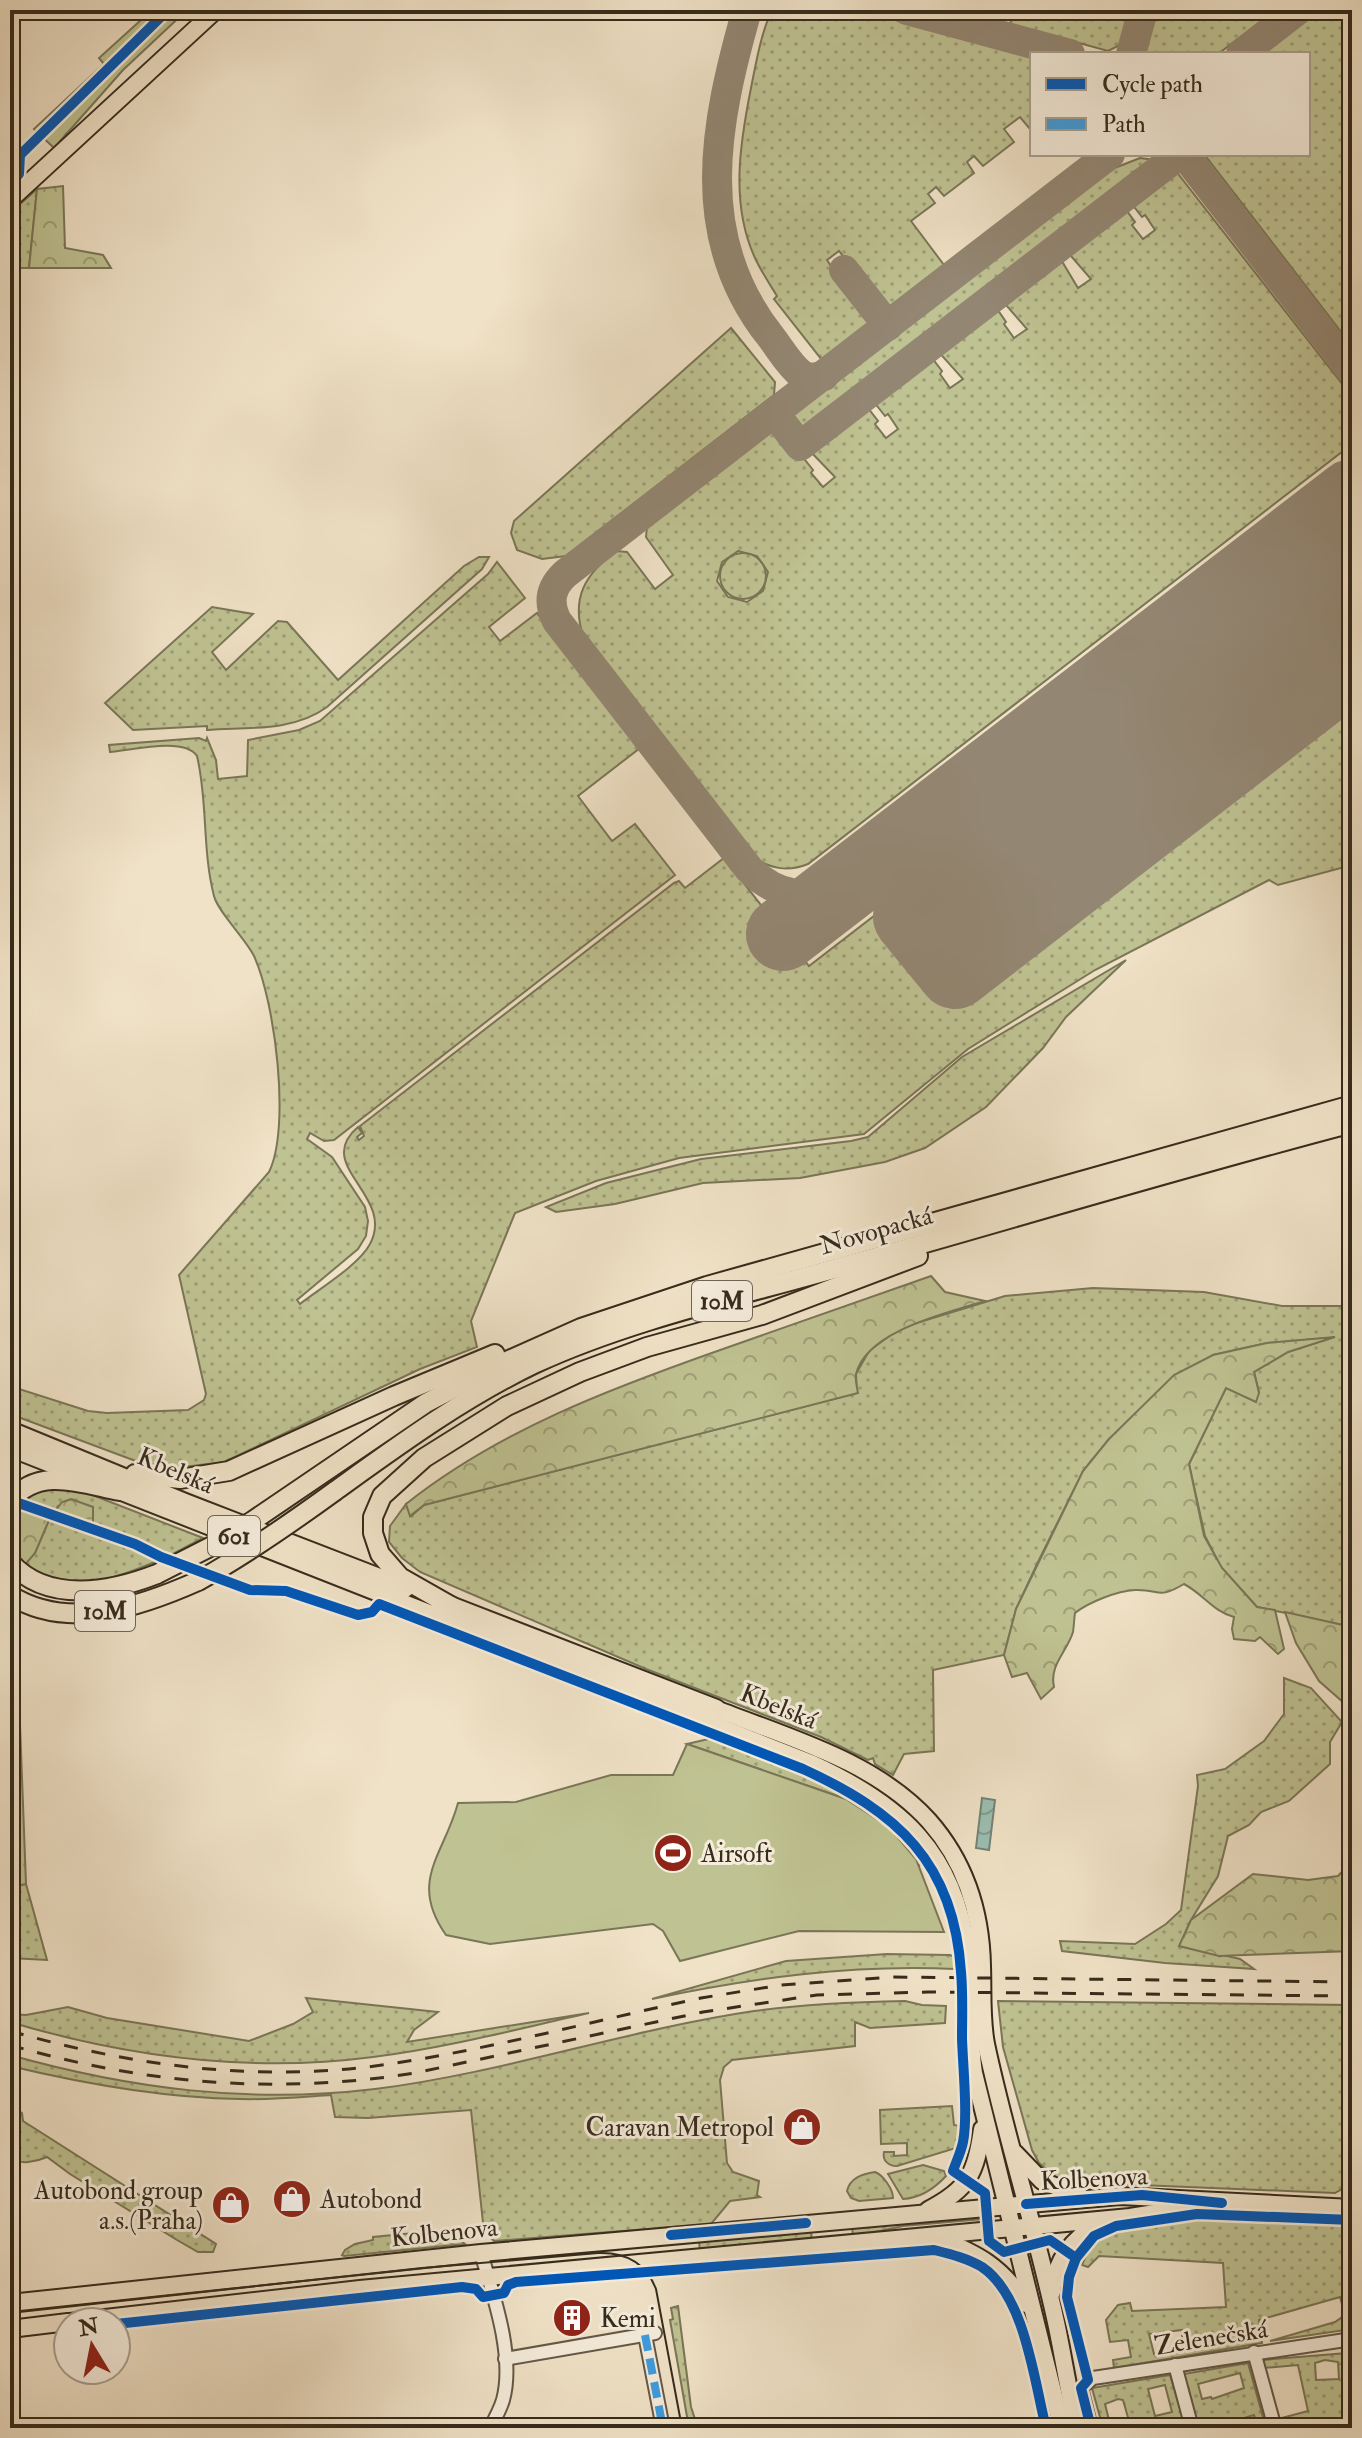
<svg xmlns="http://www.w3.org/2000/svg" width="1362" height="2438" viewBox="0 0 1362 2438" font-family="'IM FELL Double Pica',serif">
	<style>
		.grass { fill: url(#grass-dots); stroke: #7a7657; stroke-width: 2; fill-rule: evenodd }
		.forest { fill: url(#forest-crowns); stroke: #7a7657; stroke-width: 2 }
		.pitch { fill: #bfc292; stroke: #7a7657; stroke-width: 2 }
		.water { fill: url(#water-waves); stroke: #738375; stroke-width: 2 }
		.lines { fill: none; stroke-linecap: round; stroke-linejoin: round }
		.taxiway { stroke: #938672; stroke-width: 30 }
		.runway { stroke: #938672; stroke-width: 74 }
		.minor-casing { stroke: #645947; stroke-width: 16 }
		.major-casing { stroke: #362b1c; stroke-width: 20 }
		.highway-casing { stroke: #362b1c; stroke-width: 22 }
		.minor { stroke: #f5ecdb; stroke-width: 12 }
		.major { stroke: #f0e2c7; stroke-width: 16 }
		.highway { stroke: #f0e2c7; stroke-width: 18 }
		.tram { stroke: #362b1c; stroke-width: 2 }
		.rail { stroke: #362b1c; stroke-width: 3; stroke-dasharray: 14 14; stroke-linecap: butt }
		.highway-bridge-casing { stroke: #362b1c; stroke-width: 22; stroke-linecap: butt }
		.highway-bridge { stroke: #f0e2c7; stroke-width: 18 }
		.quiet { stroke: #3e9cdf; stroke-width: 8; stroke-dasharray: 16 8; stroke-linecap: butt }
		.cycleway-casing { stroke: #f5ecdb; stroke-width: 15 }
		.cycleway { stroke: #0057b8; stroke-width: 10 }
		.labels { text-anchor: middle; stroke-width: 6; stroke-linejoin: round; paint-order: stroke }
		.shield { fill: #f5ecdb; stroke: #6f6555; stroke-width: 2 }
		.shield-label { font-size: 24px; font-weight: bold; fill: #362b1c }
		.street-label { font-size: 26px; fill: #362b1c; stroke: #f5ecdb }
		.poi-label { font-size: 26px; fill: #362b1c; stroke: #f5ecdb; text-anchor: start }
	</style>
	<defs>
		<pattern id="grass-dots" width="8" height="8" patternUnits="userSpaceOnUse" patternTransform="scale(2)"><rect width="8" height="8" fill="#bfc292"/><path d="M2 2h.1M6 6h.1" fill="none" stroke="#9c9e76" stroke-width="1.8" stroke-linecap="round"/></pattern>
		<pattern id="forest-crowns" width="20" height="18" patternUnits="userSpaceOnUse" patternTransform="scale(2)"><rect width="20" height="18" fill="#bfc292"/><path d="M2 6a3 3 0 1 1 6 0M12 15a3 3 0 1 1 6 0" fill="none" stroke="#9c9e76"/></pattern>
		<pattern id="water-waves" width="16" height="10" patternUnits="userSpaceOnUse" patternTransform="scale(2)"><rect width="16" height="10" fill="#9bbeb1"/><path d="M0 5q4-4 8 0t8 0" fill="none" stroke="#7f9b8f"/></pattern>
	</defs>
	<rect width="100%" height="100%" fill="#f0e2c7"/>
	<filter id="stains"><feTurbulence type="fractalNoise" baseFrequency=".0025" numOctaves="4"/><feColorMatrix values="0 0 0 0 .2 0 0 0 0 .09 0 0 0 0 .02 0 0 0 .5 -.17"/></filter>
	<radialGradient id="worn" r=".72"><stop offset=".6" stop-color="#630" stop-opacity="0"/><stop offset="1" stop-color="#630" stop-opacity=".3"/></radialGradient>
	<g class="grass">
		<path d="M772,10L862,11L1032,57V128L1030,129L1020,117L1004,129L1014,142L983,166L974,156L967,162L974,173L944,196L936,187L928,194L935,203L911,221L944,265L883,312L848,267L850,265L839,251L827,260L837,275L841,272L876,318L822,360L774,299L777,296C769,283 761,271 755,258C730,204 740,143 751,88C756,63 761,33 772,10Z"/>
		<path d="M1014,10H1135L1126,42L1108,51L1010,24Z"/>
		<path d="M1146,10H1269L1272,13L1218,54H1142L1137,44Z"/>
		<path d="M1316,10H1352V346L1204,154H1308V54H1259Z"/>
		<path d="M1140,158L1162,161L809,434L806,432L802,436L796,430L794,432L785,420L1112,169Z"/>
		<path d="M1172,166L1350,394L1352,431L1343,451L808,864C788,872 772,869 754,858L583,636C571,598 585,574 616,551L627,552L655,589L673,575L646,537L647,526L778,426L813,470L811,473L823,487L835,477L806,447L818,441L817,439L864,403L878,421L875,424L886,438L898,429L888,414L885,416L874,402L877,400L873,395L928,353L942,371L940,374L950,388L963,379L935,348L993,303L1006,322L1004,324L1014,338L1027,329L999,297L1057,253L1078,288L1091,279L1064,248L1121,203L1135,222L1132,225L1143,239L1155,230L1145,215L1142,217L1128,199ZM738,551L757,556L768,572L763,591L747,602L728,597L717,581L722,562Z"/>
		<path d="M37,189L29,268H10V213Z"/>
		<path d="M731,328L775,382L774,395L566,556L542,559L517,550L511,533L514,521Z"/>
		<path d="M1352,547V865L1278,885L1269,880L1095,970L968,1049L864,1134L679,1158L596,1181L515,1213L471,1321L477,1347L420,1369L224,1462L175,1468L133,1460L10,1414V1386L88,1411L107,1413L188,1410L204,1400L206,1394L179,1275L269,1172C291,1127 275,1002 254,956C245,938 218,912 214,896C202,850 208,802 197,756C184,737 133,750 110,752L109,745L199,738L206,741L207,738L216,760L218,779L247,776L248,740L299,730L320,721L488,574L497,562L525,598L489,627L500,641L537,613L640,748L578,796L612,841L635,824L675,875L334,1140L324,1141L310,1133L307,1139L332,1157L365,1207L368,1221L366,1236L358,1249L297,1300L300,1304C319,1289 359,1265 370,1244C396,1195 312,1166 358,1127L362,1133L357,1137L359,1140L364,1136L360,1126L674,883L679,881L685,888L724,858L809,966Z"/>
		<circle cx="743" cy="576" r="23"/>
		<path d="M479,557H489L482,569L327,707C293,732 247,727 207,730V726L133,730L105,703L212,607L253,614L212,652L226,670L278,621L287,622L338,680L464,566Z"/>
		<path d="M1126,960L1066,1017L1043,1048L986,1107L925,1148L885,1162L800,1178L703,1183L615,1204L556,1212L546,1207L606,1183L701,1159L851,1141L868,1137L962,1057Z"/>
		<path d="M1093,1288L1204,1292L1282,1306H1352V1627L1257,1607L1221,1567L1205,1536L1189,1464L1226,1388L1259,1392L1254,1372L1288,1352L1330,1338L1267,1343L1213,1355L1109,1439L1083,1471L1037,1564L1016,1609L1004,1655L933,1670L934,1751L904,1754L893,1775L875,1764L873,1758L868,1760L821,1737L646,1669L420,1572L402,1558L389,1542L390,1526L406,1504L411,1516L424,1505L857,1393L856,1374L869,1351L900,1328L1005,1296Z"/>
		<path d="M58,1487L77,1489L203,1538L171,1555L143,1541L93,1524V1507L58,1506L56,1510L23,1498L33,1492Z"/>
		<path d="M49,1520L137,1551L157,1561C111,1581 71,1594 24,1566L10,1604V1544L12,1549L35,1553Z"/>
		<path d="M1284,1678L1311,1688L1342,1722L1330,1742V1764L1289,1801L1261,1812L1249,1825L1228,1836L1218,1876L1191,1920L1180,1945L1240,1959L1254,1969L1165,1963L1062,1951L1060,1941L1135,1944L1166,1924L1181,1910L1198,1786L1197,1775L1225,1769L1264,1741L1284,1714Z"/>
		<path d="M717,1737C795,1768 874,1791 926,1862L918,1866L889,1827L846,1799L687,1744Z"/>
		<path d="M26,1884L47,1960L10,1958V1887Z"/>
		<path d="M887,1954L950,1955L955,1957V1969C852,1964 752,1978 652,1999L786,1961Z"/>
		<path d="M306,1998L438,2012L414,2030L407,2042L589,2013C517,2029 446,2048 373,2057C251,2073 127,2057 10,2022V2014L26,2015L68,2007L107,2018L249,2041L293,2024L313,2012Z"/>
		<path d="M905,2001L922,2005L946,2006L945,2023L870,2028L855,2022V2046L732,2060L724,2067L720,2080L727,2163L733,2172L759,2181L757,2195L760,2197L730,2201L711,2224L494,2241L484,2232L471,2110L368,2118L335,2117L331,2095C301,2097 270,2100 240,2099C163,2098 85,2084 10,2066V2055C131,2089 250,2104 375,2089C503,2073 626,2030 754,2011C804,2004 854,2002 905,2001Z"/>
		<path d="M998,2001L1352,2005V2155L1349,2185L1335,2193L1116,2184L1057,2178L1039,2163L1032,2150L1003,2047Z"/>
		<path d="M10,2105L22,2113L23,2121L216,2244L213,2252H198L177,2240L70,2174L47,2157C36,2162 20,2165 10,2158Z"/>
		<path d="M952,2106L954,2125L960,2126L961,2140L956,2148L897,2166C889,2166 882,2161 884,2152H894V2156L907,2155V2143L881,2144L880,2110Z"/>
		<path d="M923,2165L944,2171L946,2176C934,2189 920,2198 903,2199L888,2174Z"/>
		<path d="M875,2172C883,2175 893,2189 893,2198L859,2201L851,2198L847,2191C850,2178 862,2174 875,2172Z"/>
		<path d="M982,2214L983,2219L903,2226L853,2237L852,2226Z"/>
		<path d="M1199,2216L1352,2222V2329L1270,2341L1335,2322L1345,2315L1340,2297L1259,2320L1262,2343L1114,2368L1113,2360L1131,2357L1128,2340L1110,2342L1106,2320L1118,2305L1130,2303L1132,2311L1226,2307L1223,2263L1099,2256L1088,2267L1082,2265L1093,2239L1117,2229ZM1182,2330V2349L1154,2354L1149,2334Z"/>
		<path d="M811,2230L812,2242L700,2253L699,2240Z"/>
		<path d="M435,2231L436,2234L456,2237L465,2244L344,2256L342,2255L345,2250L355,2244L373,2240V2237Z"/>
		<path d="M678,2306L691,2407L698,2428H689L670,2320L673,2319L671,2308Z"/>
		<path d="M1352,2349V2428H1308L1306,2423L1281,2428L1278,2419L1308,2411L1298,2365L1263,2368L1262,2360L1347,2353V2350ZM1325,2360L1338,2362L1339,2379L1316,2380L1315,2363Z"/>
		<path d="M1248,2363L1266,2428H1258L1254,2415L1238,2420L1240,2428H1199L1184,2374ZM1240,2373L1244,2388L1212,2399L1211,2397L1202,2399L1198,2384Z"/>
		<path d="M1170,2375L1186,2428H1177L1176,2425L1166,2428H1131L1123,2400L1118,2399L1105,2404L1111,2428H1103L1092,2388ZM1165,2385L1172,2412L1155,2416L1148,2389Z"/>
	</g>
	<g class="forest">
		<path d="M152,10H187L123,70L54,148L34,129L104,64L99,58Z"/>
		<path d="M63,186L65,248L103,255L111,268H29L37,189Z"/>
		<path d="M931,1276L945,1292L985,1301C948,1313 867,1330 856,1374C855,1379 857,1388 858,1393L424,1505L410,1516L406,1504C499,1430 612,1388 723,1349C793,1324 862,1300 931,1276Z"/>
		<path d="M1335,1337L1288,1352L1254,1372L1259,1393L1256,1402L1226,1388L1189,1464L1204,1536L1222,1568L1257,1607L1275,1610L1284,1649L1278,1654L1260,1637L1255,1641L1234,1639L1232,1629L1234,1617C1214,1612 1203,1594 1184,1584C1157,1600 1161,1589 1135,1590C1117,1591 1089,1602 1075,1613C1074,1619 1074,1626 1073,1632C1067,1652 1049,1665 1054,1687L1041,1699L1027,1673L1012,1677L1004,1655L1016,1609L1083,1471L1109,1439L1174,1375L1213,1355L1267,1343Z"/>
		<path d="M71,1499L93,1507V1524L56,1510L62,1502Z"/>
		<path d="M15,1508L49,1520L35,1553L24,1566C9,1550 4,1528 15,1508Z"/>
		<path d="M1285,1612L1352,1627V1710L1319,1681L1296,1643Z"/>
		<path d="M10,1721L20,1725L26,1884L10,1887Z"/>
		<path d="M1352,1861V1951L1219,1956L1179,1946L1191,1920L1253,1874L1308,1880L1338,1876Z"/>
	</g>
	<path class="pitch" d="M687,1744L846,1799L889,1827L916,1859L944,1932L799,1931L680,1961L663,1931L653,1924L490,1944L446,1935C408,1881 444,1855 458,1803L516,1802L611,1775H673Z"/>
	<path class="water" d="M982,1798L995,1800L989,1850L976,1848Z"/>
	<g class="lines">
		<g class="taxiway">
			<path d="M747,10C715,123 691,237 771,337C781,350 789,365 802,375L810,378L824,376"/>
			<path d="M907,10L1070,54"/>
			<path d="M1131,54L1143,10"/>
			<path d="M1241,54L1298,10"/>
			<path d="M1184,154L1352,371"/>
			<path d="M844,270L888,326"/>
			<path d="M775,414L800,446L1180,154"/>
			<path d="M1276,551L1352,492"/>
			<path d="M927,821L842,886C807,901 776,896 749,869L557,621C548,603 550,588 565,574L1110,154"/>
		</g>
		<g class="runway">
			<path d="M1352,577L910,917L955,972L1352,665"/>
			<path d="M783,934L1352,496"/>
		</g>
		<g class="minor-casing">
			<g id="minor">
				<path d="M481,2253C493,2294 515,2356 503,2400C500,2410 495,2419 490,2428"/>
				<path d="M645,2335L663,2428"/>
				<path d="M1254,2352L1275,2428"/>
				<path d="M505,2359L655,2333"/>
				<path d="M1175,2365L1192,2428"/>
				<path d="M1091,2428L1081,2388L1093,2378L1352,2339"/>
			</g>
		</g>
		<g class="major-casing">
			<g id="major">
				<path d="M10,200L216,10"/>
				<path d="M10,1448L813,1764C900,1804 955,1852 967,1952C972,1992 968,2033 974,2073L1062,2428"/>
				<path d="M716,1709C789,1738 875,1761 929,1821C965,1862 981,1912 982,1966C983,1992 981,2018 986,2044C1006,2139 1037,2232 1057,2327C1064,2361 1069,2394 1077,2428"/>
				<path d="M1015,2153L1042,2181L1080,2196"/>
				<path d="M928,2210C969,2189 976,2173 982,2129"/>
				<path d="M938,2238C978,2254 1001,2266 1026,2304"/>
				<path d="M1052,2292C1056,2260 1071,2239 1100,2223"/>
				<path d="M10,2303L481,2253L1120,2196L1352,2208"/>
				<path d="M70,2322L360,2289L1130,2217L1200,2206"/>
				<path d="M10,2329L68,2322"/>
			</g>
		</g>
		<g class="highway-casing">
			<g id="highway">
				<path d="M10,1431L185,1503L405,1588"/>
				<path d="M135,1474L180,1479L229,1471L394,1396L495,1354"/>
				<path d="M335,1491C399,1445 463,1398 534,1364C631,1319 748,1294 851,1264C1018,1217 1184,1167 1352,1123"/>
				<path d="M10,1502C38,1465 83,1484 120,1491"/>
				<path d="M251,1522L426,1403L498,1365L581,1328L707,1286L1352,1105"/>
				<path d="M10,1562C47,1604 111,1592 157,1574"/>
				<path d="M10,1595C68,1632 142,1606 198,1581"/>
				<path d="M440,1602L716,1709"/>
				<path d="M451,1606L400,1577L380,1554L373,1533V1517L382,1496L424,1458L507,1406L580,1372L647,1347L762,1315L918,1256"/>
			</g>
		</g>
		<use href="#minor" class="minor"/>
		<use href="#major" class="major"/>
		<use href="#highway" class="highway"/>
		<path class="tram" d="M10,2313L422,2268L598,2253C626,2252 646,2263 656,2289L682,2428"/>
		<g class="rail">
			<path d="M10,2031C129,2065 251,2082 375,2066C485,2051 592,2021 701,1998L781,1985L893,1977L1352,1982"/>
			<path d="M10,2045C144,2084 277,2095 415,2073L703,2012L817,1995L928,1992L1352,1996"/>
		</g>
		<g class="highway-bridge-casing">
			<g id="highway-bridge">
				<path d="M157,1574L212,1546L251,1522"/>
				<path d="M198,1581C247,1554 291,1523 335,1491"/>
			</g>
		</g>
		<use href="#highway-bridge" class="highway-bridge"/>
		<path class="quiet" d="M645,2335L663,2428"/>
		<g class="cycleway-casing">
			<g id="cycleway">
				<path d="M10,183L19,174L20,155L168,10"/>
				<path d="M10,1500L135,1544L161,1557L250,1590L286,1591L358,1615L372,1612L379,1604L803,1769C897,1812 954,1862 961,1972C963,1994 962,2017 962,2039C963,2067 968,2117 963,2142C961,2152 956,2162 953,2171L985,2193L989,2241L1004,2252L1050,2240L1076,2258"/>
				<path d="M1026,2204L1142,2195L1222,2203"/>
				<path d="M671,2235L806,2223"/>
				<path d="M116,2324L462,2287L476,2289L483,2297L504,2293L508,2285L516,2282L934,2250C950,2254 967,2258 982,2267C1025,2296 1034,2380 1046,2428"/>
				<path d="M1091,2428L1081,2388L1088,2380L1067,2297L1069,2277L1076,2258L1094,2236L1116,2226L1197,2214L1352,2220"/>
			</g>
		</g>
		<use href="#cycleway" class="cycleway"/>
	</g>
	<defs>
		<g id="stadium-disc" transform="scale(2)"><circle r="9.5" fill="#8f2418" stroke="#f5ecdb"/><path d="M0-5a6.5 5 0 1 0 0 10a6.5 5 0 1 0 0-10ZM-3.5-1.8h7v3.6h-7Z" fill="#fff"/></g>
		<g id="shop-disc" transform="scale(2)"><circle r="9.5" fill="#8f2418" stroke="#f5ecdb"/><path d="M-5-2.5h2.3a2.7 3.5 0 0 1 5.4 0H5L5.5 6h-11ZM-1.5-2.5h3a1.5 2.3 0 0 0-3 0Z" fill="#fff"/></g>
		<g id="building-disc" transform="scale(2)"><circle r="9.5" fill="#8f2418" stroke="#f5ecdb"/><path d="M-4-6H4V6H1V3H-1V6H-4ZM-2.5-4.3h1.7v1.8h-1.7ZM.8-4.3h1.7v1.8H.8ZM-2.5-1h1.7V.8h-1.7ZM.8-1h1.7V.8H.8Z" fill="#fff"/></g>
	</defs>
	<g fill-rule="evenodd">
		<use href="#stadium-disc" x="673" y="1853"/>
		<use href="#shop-disc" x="802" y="2127"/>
		<use href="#shop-disc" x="292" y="2199"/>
		<use href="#shop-disc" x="231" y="2205"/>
		<use href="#building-disc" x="572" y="2318"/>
	</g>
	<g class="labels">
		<g class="shield">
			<rect x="692" y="1281" width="60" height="40" rx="6"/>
			<rect x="208" y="1516" width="52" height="40" rx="6"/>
			<rect x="75" y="1591" width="60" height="40" rx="6"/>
		</g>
		<g class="shield-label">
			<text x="722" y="1309">10M</text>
			<text x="234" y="1544">601</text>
			<text x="105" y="1619">10M</text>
		</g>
		<g class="street-label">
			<text transform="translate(876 1230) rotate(-16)" y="9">Novopacká</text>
			<text transform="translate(176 1470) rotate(23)" y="9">Kbelská</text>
			<text transform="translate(779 1706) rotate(22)" y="9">Kbelská</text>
			<text transform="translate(1094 2178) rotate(-3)" y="9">Kolbenova</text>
			<text transform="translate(444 2232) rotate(-6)" y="9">Kolbenova</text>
			<text transform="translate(1211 2337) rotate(-9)" y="9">Zelenečská</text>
		</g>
		<g class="poi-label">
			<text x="701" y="1862">Airsoft</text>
			<text x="774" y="2136" text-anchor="end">Caravan Metropol</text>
			<text x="203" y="2199" text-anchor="end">Autobond group<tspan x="203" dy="30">a.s.(Praha)</tspan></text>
			<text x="320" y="2208">Autobond</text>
			<text x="600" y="2327">Kemi</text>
		</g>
	</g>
	<rect width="1362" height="2438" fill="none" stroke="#f0e2c7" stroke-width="40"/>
	<rect x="12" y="12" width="1338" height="2414" fill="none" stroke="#362b1c" stroke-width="4"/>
	<rect x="20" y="20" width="1322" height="2398" fill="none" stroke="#362b1c" stroke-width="2"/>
	<rect x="1030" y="52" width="280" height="104" fill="#f5ecdb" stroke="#a99f8f" stroke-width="2"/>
	<rect x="1046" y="78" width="40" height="12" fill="#0057b8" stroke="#a99f8f" stroke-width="2"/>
	<text x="1102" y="92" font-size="24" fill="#362b1c">Cycle path</text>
	<rect x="1046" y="118" width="40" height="12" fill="#3e9cdf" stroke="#a99f8f" stroke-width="2"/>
	<text x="1102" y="132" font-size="24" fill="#362b1c">Path</text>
	<g transform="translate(92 2346) rotate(350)"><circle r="38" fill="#f5ecdb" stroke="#a99f8f" stroke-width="2"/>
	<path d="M0-6L14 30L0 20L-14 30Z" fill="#8f2418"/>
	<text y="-12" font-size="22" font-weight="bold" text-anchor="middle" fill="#362b1c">N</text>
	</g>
	<rect width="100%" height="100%" filter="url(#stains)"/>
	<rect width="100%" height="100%" fill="url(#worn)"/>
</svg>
